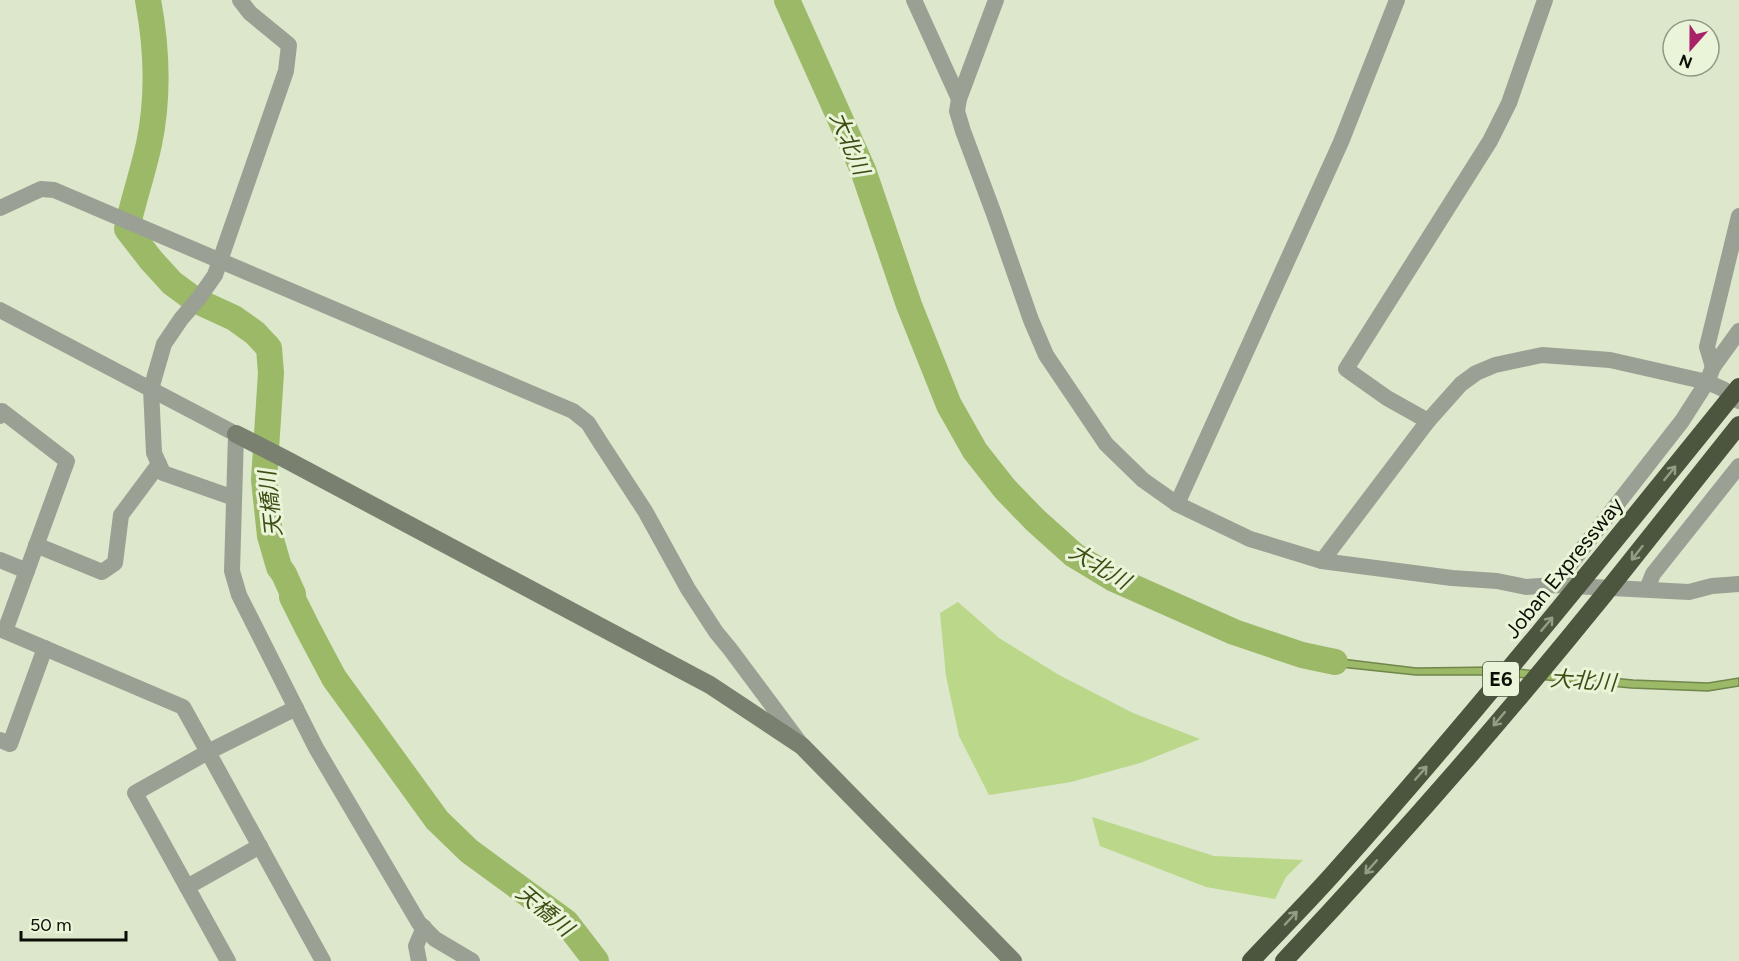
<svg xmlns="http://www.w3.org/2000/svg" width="1739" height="961" viewBox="0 0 1739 961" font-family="Figtree,'Noto Sans JP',sans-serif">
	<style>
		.green { fill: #bbd78a }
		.water { fill: #9cb968; stroke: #70864b; stroke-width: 1.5 }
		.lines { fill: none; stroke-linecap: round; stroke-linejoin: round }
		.river { stroke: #9cb968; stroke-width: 26 }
		.street { stroke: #9ba094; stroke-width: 16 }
		.secondary { stroke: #79806f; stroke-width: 18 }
		.highway-bridge { stroke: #4c553e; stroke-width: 18 }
		.oneway { stroke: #939d83 }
		.labels { text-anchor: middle; stroke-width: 6; stroke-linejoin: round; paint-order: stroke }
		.shield { fill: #e9f4d8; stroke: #4e5345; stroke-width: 1.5 }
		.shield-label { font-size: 20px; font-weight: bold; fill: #0b0e06 }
		.street-label { font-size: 21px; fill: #0b0e06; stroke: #e9f4d8 }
		.water-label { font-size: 22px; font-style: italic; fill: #3c4e14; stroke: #e9f4d8 }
	</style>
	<rect width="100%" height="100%" fill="#dce7cb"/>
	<g class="green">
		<path d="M958,602L999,638L1059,675L1133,713L1200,739L1140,763L1071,782L989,795L959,736L946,676L940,613Z"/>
		<path d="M1092,817L1214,856L1303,860L1286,877L1275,899L1206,887L1100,846Z"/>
	</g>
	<g class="water">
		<path d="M1303,651L1342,659L1416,668L1496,667L1633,680L1708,683L1739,678V686L1708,691L1631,688L1496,675H1416L1340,667L1300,659Z"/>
		<path d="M570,919L601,960V961H590L562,925Z"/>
	</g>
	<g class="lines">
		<g class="river">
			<path d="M148,0C157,48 159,96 149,144C143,172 133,201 127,229L151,260L172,283L195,300L234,318L255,333L269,348L271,373L264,480L270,536L279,567L284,574L293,594L292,597L308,629L334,678L437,820L469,851L566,922L596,961"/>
			<path d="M787,0L863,170L909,305L949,405L975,451L1005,489L1035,520L1074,555L1112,578L1234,632L1302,655L1335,662"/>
		</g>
		<g class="street">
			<path d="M914,0L959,99"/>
			<path d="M996,0L959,99L957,111L963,131L994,214L1031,320L1046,355L1106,444L1143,480L1177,504L1250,539L1322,561L1337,563L1452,578L1497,581L1526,587L1554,585L1689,592L1712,586L1739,584"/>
			<path d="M0,208L41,189L54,190L573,411L588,423L600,442L645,511L688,589L716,632L730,649L800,743"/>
			<path d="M0,310L236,434L232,571L239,595L316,748L419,923L435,939L472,961"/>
			<path d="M1713,367L1707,347L1739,216"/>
			<path d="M0,416L2,411L67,461L5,631"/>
			<path d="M1428,421L1387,398L1346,369L1490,141L1509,103L1545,0"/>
			<path d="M234,498L163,473L154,453L151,389L164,344L181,319L199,298L215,275L286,71L289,45L250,13L240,0"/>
			<path d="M1177,504L1341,142L1397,0"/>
			<path d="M36,545L102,572L115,563L121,515L159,464"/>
			<path d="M0,560L27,571"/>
			<path d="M1322,561L1428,421L1461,384L1476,373L1495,365L1542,355L1610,360L1707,382L1723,389L1739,401"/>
			<path d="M1554,585L1682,421L1707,382L1713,367L1739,331"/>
			<path d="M1647,589L1653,574L1739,466"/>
			<path d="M0,629L183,707L208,752L135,793L228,961"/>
			<path d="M296,708L208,752L323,961"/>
			<path d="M0,740L10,744L45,648"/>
			<path d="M187,887L260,846"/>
			<path d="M419,961L416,946L424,927"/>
		</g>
		<path class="secondary" d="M236,434L287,460L710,685L802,746L1013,961"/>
		<g class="highway-bridge">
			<path d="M1251,961C1278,932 1306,904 1332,875C1473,717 1606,552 1739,387"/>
			<path d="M1284,961C1395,843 1502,721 1603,596C1649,539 1694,482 1739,425"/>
		</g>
	</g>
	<defs><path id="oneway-shaft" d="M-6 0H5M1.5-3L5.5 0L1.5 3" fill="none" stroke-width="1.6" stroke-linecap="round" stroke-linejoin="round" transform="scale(1.5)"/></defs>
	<g class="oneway">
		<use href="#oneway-shaft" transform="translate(1670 473) rotate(-51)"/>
		<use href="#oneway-shaft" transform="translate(1637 553) rotate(128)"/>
		<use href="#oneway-shaft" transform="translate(1547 624) rotate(-50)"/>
		<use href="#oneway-shaft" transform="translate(1499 719) rotate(130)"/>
		<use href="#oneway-shaft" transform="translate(1421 773) rotate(-49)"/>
		<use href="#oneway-shaft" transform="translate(1371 867) rotate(131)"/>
		<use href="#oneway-shaft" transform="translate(1291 918) rotate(-47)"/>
	</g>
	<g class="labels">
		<rect class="shield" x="1483" y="662" width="36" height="34" rx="4.5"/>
		<g class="shield-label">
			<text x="1501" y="686">E6</text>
		</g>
		<g class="street-label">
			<text transform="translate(1564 568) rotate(-51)" y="7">Joban Expressway</text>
		</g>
		<g class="water-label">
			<text transform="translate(850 143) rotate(67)" y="8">大北川</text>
			<text transform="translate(270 504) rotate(-96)" y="8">天橋川</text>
			<text transform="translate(1100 566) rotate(31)" y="8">大北川</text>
			<text transform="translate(1583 680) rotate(4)" y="8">大北川</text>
			<text transform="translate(545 910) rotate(40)" y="8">天橋川</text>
		</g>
	</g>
	<g transform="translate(1691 48) rotate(201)"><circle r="28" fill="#e9f4d8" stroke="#909884" stroke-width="1.5"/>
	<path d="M0-4.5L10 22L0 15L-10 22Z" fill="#a92168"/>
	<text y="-9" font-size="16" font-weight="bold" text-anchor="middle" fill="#0b0e06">N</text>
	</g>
	<path d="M21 931v9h105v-9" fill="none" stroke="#0b0e06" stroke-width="3"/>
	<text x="30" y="931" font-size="18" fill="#0b0e06" stroke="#e9f4d8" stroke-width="4.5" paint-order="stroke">50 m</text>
</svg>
